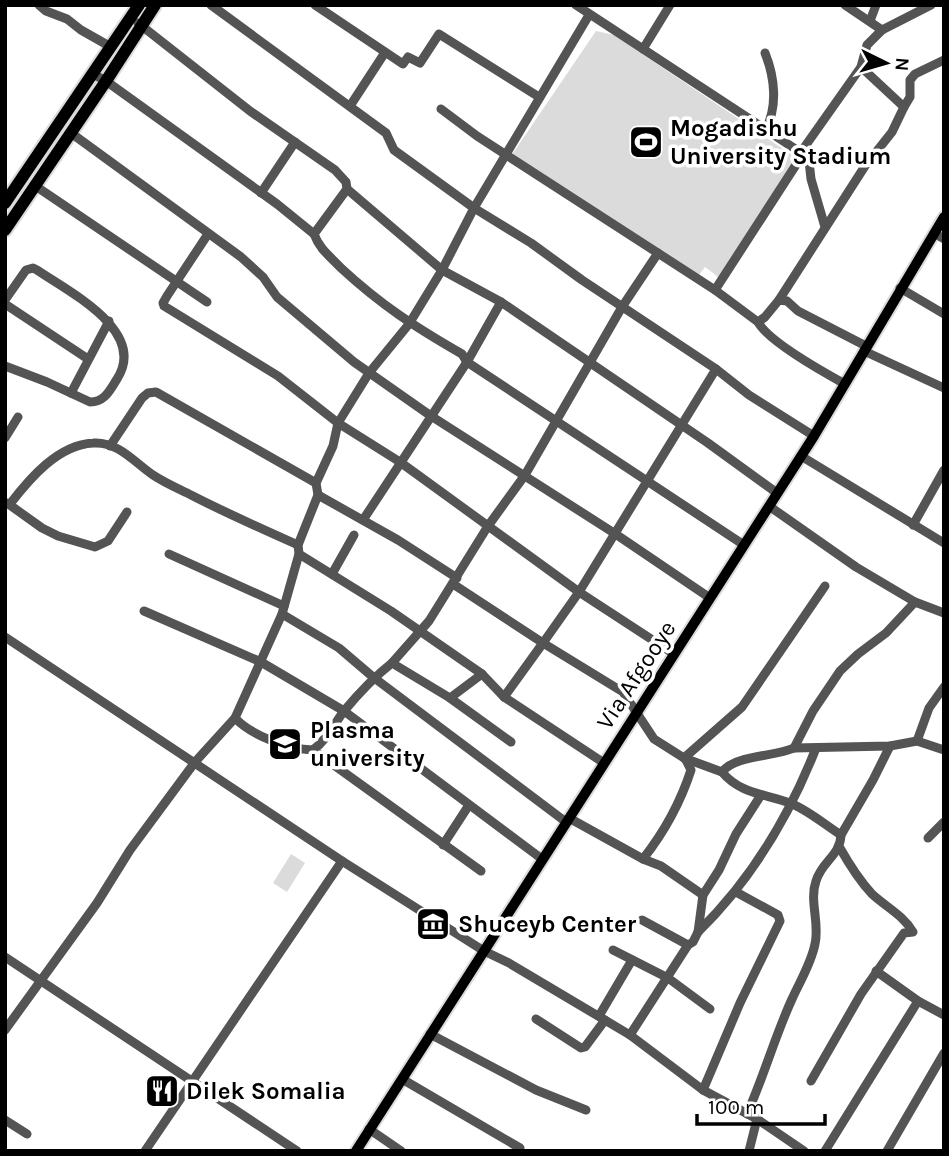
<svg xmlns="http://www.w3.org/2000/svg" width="949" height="1156" viewBox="0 0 949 1156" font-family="Karla,sans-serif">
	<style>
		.green { fill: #dbdbdb }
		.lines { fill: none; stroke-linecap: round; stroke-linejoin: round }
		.major-casing { stroke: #dbdbdb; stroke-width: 14 }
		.highway-casing { stroke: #dbdbdb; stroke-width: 16 }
		.minor { stroke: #545454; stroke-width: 9 }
		.major { stroke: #000; stroke-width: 10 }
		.highway { stroke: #000; stroke-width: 12 }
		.labels { text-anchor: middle; stroke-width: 7; stroke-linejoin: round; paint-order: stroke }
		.poi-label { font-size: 24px; font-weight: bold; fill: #000; stroke: #fff; text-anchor: start }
		.street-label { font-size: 24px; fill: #000; stroke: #fff }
	</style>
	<rect width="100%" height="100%" fill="#fff"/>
	<g class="green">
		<path d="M596,31L614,35L798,159L721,279L705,267L699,275L511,156Z"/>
		<path d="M291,854L305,863L287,892L273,883Z"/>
	</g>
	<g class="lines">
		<g class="major-casing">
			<path id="major" d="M356,1151L814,436L944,217"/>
		</g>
		<g class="highway-casing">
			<g id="highway">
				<path d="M5,203L139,5"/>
				<path d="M5,230L106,81L155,5"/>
			</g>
		</g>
		<g class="minor">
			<path d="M39,5L46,11L67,19L81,30L111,47"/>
			<path d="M211,5L386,133L394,150L474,208L531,243L582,280L716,369L749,395L814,436"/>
			<path d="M315,5L403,64L408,57L420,63L439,34L539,97"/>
			<path d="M576,5L803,154L809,161L811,179L825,227"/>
			<path d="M870,21L876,5"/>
			<path d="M138,23L250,111L335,170L346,182L347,189L314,234C320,250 330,256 341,268C381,305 415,327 462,354L467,362L744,545"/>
			<path d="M882,30L931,5"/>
			<path d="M643,49L670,5"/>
			<path d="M765,53C775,78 778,107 765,131"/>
			<path d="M93,74L106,81L277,204L314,234"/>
			<path d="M350,106L384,54"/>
			<path d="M904,107L910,97V80L915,74L944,60"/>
			<path d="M441,109L477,136L715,290L758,322L765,317L779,300L787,301L798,311L866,346"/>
			<path d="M71,133L241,257L263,277L277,297L354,362L431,416L614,533L710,598"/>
			<path d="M801,152L861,67L867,45L882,30L845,5"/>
			<path d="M34,185L207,302"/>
			<path d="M347,189L442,270L501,302L708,443L777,493"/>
			<path d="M261,193L295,142"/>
			<path d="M934,233L944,239"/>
			<path d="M208,234L167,296L163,303L164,306L278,376L338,423L400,462L579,592L674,654"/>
			<path d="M900,288L944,314"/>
			<path d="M715,290L803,154"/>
			<path d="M5,300L26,270L33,268L37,270C69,292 148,331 117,379C110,390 105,402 90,402L47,382L5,366"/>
			<path d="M779,300L865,166L892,132L904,107L861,67"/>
			<path d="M5,304L88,359"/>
			<path d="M758,322C768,341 825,373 845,384"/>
			<path d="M864,351L944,388"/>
			<path d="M71,393L109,321"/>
			<path d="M5,438L18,417"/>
			<path d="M110,446L142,398L148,393L156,392L316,483"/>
			<path d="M801,456L944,543"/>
			<path d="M318,495L398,540L457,578"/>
			<path d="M7,503L42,528L58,536L95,547L108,541L127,512"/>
			<path d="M10,504C30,478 58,445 93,443C118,441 135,463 153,475C165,483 179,489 191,495C226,513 262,529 298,545"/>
			<path d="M769,506L856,567L915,602"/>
			<path d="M363,520L467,362L501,302"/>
			<path d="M913,525L944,470"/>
			<path d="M169,554L284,606"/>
			<path d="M299,554L391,611L482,674L504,697L604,763"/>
			<path d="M332,574L354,535"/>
			<path d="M453,584L543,643L579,592L716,369"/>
			<path d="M144,611L261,662L344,711L542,859"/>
			<path d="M282,614L339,648L373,677L566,822"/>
			<path d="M5,637L342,861L484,951L509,963L630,1035L703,1090L757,1119L804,1151"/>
			<path d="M392,663L429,621L488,526L525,475L622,307L658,253"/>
			<path d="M504,697L543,643L623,692L654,739L684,758L742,707L825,586"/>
			<path d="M450,698L511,742"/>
			<path d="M235,718C252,736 288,749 313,750C327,740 334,724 344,711C359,693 374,677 392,663L450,698L482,674"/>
			<path d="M917,741L929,708L944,687"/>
			<path d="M794,748L813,711L840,671L858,654L886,633L915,602L944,613"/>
			<path d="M313,750L481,871"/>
			<path d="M684,758L722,772C735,755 774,757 794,748L890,746L917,741L944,750"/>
			<path d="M686,760L691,770C680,804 665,831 643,859L661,866L703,895"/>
			<path d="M722,772C740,794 766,794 790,803C808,810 825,825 841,835L873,780L890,746"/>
			<path d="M569,818L643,859"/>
			<path d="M928,838L944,822"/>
			<path d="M443,845L469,805"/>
			<path d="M642,920L688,945"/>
			<path d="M698,932C751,880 789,817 816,748"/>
			<path d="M613,950L668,978L710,1009"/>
			<path d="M5,957L297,1151"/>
			<path d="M876,971L918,1001L944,1015"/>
			<path d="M599,1016L632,960"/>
			<path d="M536,1019L581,1048L585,1047L605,1020"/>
			<path d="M5,1030L97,903L130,850L195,762L235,718L282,614L299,554L298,545L318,495L316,483L333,446L338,423L369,373L409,324L442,270L474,208L589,15"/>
			<path d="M430,1034L536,1090L586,1110"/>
			<path d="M630,1035L688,945L693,942L698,932L703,895L719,870L736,834L761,795"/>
			<path d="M402,1079L520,1148"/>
			<path d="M811,1081L861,994L904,933L913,932C903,915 886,907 872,894C859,880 849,864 840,848"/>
			<path d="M703,1090L740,1003L780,921L778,915L736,892"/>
			<path d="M747,1114C764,1076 775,1036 792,999C800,981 811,964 815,944C820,923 809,901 816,881C822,861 840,856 841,835"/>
			<path d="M5,1120L27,1134"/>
			<path d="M369,1129L401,1151"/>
			<path d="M145,1151L342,861"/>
			<path d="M749,1151L757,1119"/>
			<path d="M825,1151L918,1001"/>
			<path d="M887,1151L944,1053"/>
		</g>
		<use href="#major" class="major"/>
		<use href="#highway" class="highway"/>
	</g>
	<defs>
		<g id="stadium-square" transform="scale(1.75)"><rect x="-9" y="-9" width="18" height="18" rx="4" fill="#000" stroke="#fff"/><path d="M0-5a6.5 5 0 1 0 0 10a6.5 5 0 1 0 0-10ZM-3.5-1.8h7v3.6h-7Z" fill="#fff"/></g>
		<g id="school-square" transform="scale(1.75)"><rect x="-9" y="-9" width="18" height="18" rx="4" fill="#000" stroke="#fff"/><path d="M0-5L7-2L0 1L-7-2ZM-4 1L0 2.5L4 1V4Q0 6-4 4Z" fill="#fff"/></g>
		<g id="museum-square" transform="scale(1.75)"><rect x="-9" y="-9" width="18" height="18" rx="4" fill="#000" stroke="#fff"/><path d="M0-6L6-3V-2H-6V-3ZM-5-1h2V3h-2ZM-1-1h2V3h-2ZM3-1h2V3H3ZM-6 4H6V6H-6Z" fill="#fff"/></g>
		<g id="restaurant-square" transform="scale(1.75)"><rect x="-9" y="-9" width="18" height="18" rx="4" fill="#000" stroke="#fff"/><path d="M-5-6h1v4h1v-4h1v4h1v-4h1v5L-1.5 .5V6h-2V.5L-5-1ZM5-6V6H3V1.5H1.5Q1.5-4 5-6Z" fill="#fff"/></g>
	</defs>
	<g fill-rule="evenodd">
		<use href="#stadium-square" x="646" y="142"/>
		<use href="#school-square" x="285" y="744"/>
		<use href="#museum-square" x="433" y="924"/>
		<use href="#restaurant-square" x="162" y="1091"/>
	</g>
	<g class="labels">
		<g class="poi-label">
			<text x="670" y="136">Mogadishu<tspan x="670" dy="28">University Stadium</tspan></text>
			<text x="310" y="738">Plasma<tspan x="310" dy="28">university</tspan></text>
			<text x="458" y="932">Shuceyb Center</text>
			<text x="186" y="1099">Dilek Somalia</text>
		</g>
		<g class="street-label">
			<text transform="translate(636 675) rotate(-57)" y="8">Via Afgooye</text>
		</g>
	</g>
	<rect width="949" height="1156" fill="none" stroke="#000000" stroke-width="14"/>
	<g transform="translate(886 63) rotate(95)" stroke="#ffffff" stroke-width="5" paint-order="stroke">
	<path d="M0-5L12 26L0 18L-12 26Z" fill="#000000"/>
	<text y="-10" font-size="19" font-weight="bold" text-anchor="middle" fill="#000000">N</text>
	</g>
	<path d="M697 1114v10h128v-10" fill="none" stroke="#000000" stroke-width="3.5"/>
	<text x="708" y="1114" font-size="21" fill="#000000" stroke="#ffffff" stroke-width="5" paint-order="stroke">100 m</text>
</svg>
